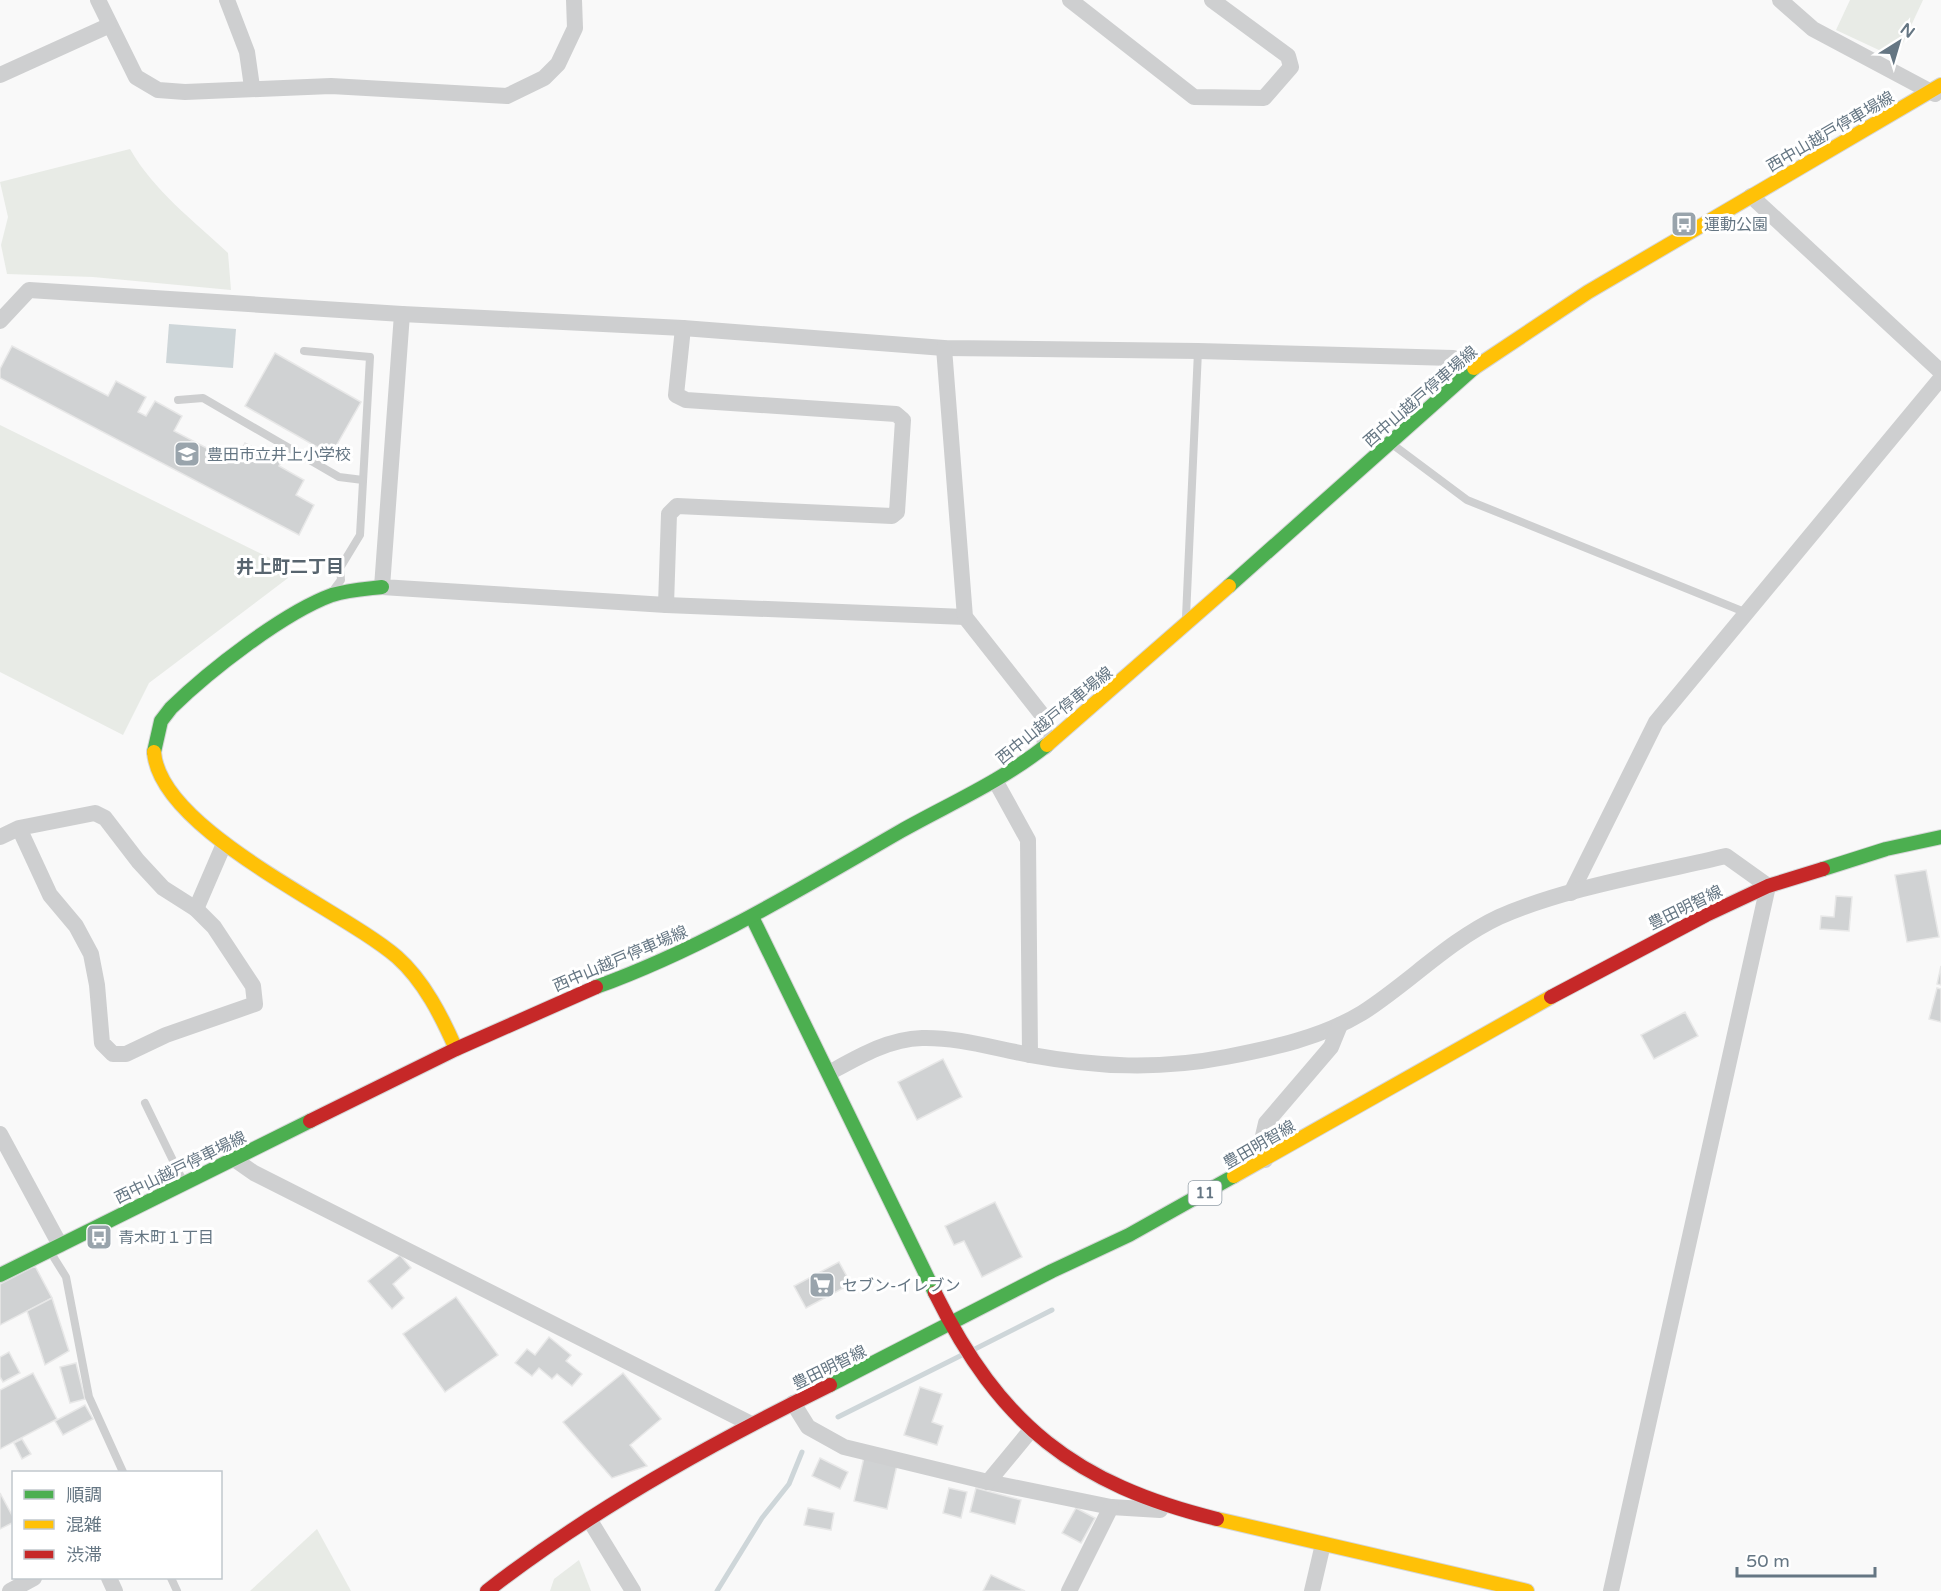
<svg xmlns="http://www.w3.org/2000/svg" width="1941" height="1591" viewBox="0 0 1941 1591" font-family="'Varela Round','Noto Sans JP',sans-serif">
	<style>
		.green { fill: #e8ebe6 }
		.water { fill: #ced6d9 }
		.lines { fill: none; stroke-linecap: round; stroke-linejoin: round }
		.stream { stroke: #ced6d9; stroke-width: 5 }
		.building { fill: #d0d2d3; stroke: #e8e8e8; stroke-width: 1.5 }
		.fast-casing { stroke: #d5d6d7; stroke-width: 16 }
		.slow-casing { stroke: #d5d6d7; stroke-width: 16 }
		.jam-casing { stroke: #d5d6d7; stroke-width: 16 }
		.lane { stroke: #cecfd0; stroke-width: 8 }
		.street { stroke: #cecfd0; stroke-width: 16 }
		.fast { stroke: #4caf50; stroke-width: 14 }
		.slow { stroke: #ffc107; stroke-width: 14 }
		.jam { stroke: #c62828; stroke-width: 14 }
		.labels { text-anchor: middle; stroke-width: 6; stroke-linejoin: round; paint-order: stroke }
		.shield { fill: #fff; stroke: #939fa8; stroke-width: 1.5 }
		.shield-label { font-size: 15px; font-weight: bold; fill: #657683 }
		.street-label { font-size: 16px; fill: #657683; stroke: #fff }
		.poi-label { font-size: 16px; fill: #657683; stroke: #fff; text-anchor: start }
		.neighbourhood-label { font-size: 18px; font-weight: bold; fill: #57646e; stroke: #fff }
	</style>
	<rect width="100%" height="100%" fill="#f9f9f9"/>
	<g class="green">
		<path d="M1850,0H1923L1896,58L1836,30Z"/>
		<path d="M130,149C153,190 194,221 228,253L231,290L93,277L7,274L1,245L8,217L0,182Z"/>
		<path d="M0,425L282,564L288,578L149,683L123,735L0,672Z"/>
		<path d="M317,1529L351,1591H250Z"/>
		<path d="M579,1560L591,1591H550L554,1579Z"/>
	</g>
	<path class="water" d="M169,324L236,329L233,368L166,363Z"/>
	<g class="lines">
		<g class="stream">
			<path d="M973,1350L1052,1310"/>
			<path d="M838,1417L962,1355"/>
			<path d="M717,1591L762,1518L789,1484L802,1452"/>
		</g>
	</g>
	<g class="building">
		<path d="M12,346L108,396L116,381L146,397L138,412L146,416L155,401L182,416L174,431L235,463L245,443L281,462L279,466L304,480L296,495L314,505L299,535L0,378V369Z"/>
		<path d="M275,353L361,402L331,455L245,406Z"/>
		<path d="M1926,870L1939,937L1907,942L1895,875Z"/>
		<path d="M1836,896L1852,897L1849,931L1820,929L1821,916L1834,917Z"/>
		<path d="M1941,966V985L1937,984Z"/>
		<path d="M1937,988L1941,989V1022L1929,1019Z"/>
		<path d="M1685,1012L1698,1036L1654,1059L1641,1035Z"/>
		<path d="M943,1059L962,1097L917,1120L898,1082Z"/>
		<path d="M995,1202L1022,1257L982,1277L964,1241L954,1245L945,1226Z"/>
		<path d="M400,1255L411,1268L393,1284L404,1298L392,1309L368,1281Z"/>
		<path d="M839,1262L851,1284L806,1308L794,1286Z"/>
		<path d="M35,1266L52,1298L0,1325V1284Z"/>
		<path d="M456,1297L498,1355L445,1392L403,1334Z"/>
		<path d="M52,1298L69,1351L45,1365L27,1311Z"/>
		<path d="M549,1337L571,1355L566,1361L582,1374L572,1386L557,1374L552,1379L539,1368L532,1376L515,1363L527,1349L535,1355Z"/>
		<path d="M9,1352L20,1373L3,1382L0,1377V1357Z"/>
		<path d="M76,1363L85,1399L70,1403L60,1367Z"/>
		<path d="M33,1373L57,1419L0,1449V1390Z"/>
		<path d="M623,1373L661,1419L630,1445L647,1466L612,1478L563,1422Z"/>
		<path d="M920,1387L942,1394L932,1422L943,1426L937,1445L904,1435Z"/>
		<path d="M85,1405L93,1419L63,1435L55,1421Z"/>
		<path d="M22,1439L31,1454L22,1459L14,1443Z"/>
		<path d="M864,1457L897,1465L887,1509L854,1501Z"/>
		<path d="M820,1458L848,1472L840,1489L812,1476Z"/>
		<path d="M949,1488L967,1492L961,1518L943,1513Z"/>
		<path d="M976,1488L1021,1500L1015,1524L970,1512Z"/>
		<path d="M0,1493L14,1519V1522L0,1529Z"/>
		<path d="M808,1508L834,1513L831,1530L804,1525Z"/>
		<path d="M1076,1508L1095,1518L1081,1543L1062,1533Z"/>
		<path d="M991,1575L1025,1591H983Z"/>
	</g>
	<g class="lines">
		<g class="fast-casing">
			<g id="fast">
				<path d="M1229,586L1474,368"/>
				<path d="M154,752L161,721L171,708C209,671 283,613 332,595C348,590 365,589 382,587"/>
				<path d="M1823,869L1886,849L1941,837"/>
				<path d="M752,917L935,1293"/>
				<path d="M596,987C704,948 802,888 901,831C951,803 1002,781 1047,745"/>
				<path d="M0,1275L310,1121"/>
				<path d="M830,1385L1052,1271L1129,1235L1234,1176"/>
			</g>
		</g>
		<g class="slow-casing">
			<g id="slow">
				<path d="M1474,368L1588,292L1941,85"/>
				<path d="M1047,745L1229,586"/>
				<path d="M154,752C160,831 340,908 397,957C424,981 442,1017 456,1049"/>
				<path d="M1234,1176L1551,997"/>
				<path d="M1217,1519L1527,1591"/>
			</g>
		</g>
		<g class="jam-casing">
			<g id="jam">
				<path d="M1551,997L1706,915L1768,886L1823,869"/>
				<path d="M310,1121L456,1049L596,987"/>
				<path d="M935,1293C1000,1425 1075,1484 1217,1519"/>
				<path d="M487,1591C591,1510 712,1443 830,1385"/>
			</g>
		</g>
		<g class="lane">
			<path d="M304,351L370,357L360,535L340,568L341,580L335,588"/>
			<path d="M178,400L203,398L339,477L363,480"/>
			<path d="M1392,444L1467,500L1747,613"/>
			<path d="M1186,617L1198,351"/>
			<path d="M145,1103L183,1181"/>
			<path d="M51,1253L66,1277L89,1397L123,1472"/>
			<path d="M171,1578L177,1591"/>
		</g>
		<g class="street">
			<path d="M98,0L136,77L158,90L185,92L331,86L507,96L544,78L558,64L575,28L574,0"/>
			<path d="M227,0L247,52L252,87"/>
			<path d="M1070,0L1194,97L1264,98L1291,67L1288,56L1212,0"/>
			<path d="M1780,0L1813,29L1935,94"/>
			<path d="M0,75L108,26"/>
			<path d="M1751,196L1941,372"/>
			<path d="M402,314L382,587L666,605L965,617"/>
			<path d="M0,321L29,290L402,314L683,328L944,348L1198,351L1453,358L1477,365"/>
			<path d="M944,348L965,617L1043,716L1045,747"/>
			<path d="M666,605L669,514L677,506L892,516L897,512L903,420L896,414L686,400L676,395L683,328"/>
			<path d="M996,782L1028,840L1030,1055"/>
			<path d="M0,837L19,828L95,813L105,818L138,861L163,888L196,909L214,927L253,986L255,1004L166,1035L126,1054H113L102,1043L97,985L91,954L76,926L50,895L19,828"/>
			<path d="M1571,893L1656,722L1941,378"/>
			<path d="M196,909L224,844"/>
			<path d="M829,1073C858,1057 888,1039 922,1038C958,1037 996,1049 1031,1055C1097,1067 1159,1070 1226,1057C1272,1048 1321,1038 1362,1013C1409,983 1448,941 1499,917C1564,888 1655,873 1726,856L1768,886L1611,1591"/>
			<path d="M0,1134L60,1245"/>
			<path d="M234,1159L254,1173L751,1424"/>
			<path d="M1265,1160L1263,1136L1266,1123L1331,1047L1340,1025"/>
			<path d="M793,1403L808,1427L844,1447L988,1482L1111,1507L1160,1510"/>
			<path d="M988,1482L1031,1430"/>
			<path d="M589,1519L633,1591"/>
			<path d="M109,1578L115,1591"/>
			<path d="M10,1591L34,1578"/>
			<path d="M1069,1591L1111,1507"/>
			<path d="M1312,1591L1323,1544"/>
		</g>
		<use href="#fast" class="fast"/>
		<use href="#slow" class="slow"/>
		<use href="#jam" class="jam"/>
	</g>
	<defs>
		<g id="bus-square" transform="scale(1.35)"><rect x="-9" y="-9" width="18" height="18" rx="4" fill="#99a4ac" stroke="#fff"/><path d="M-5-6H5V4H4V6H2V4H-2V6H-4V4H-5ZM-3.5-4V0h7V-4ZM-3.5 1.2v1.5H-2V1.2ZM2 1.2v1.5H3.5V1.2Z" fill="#fff"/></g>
		<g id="school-square" transform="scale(1.35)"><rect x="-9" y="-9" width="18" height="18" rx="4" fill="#99a4ac" stroke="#fff"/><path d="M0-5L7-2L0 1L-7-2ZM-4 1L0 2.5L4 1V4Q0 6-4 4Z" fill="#fff"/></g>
		<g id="supermarket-square" transform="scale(1.35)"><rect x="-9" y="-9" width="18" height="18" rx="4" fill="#99a4ac" stroke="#fff"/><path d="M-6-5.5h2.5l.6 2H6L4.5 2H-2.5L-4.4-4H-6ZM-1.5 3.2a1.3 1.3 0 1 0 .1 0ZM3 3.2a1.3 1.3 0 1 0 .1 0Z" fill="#fff"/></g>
	</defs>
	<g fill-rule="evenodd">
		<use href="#bus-square" x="1684" y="224"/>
		<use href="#school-square" x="187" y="454"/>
		<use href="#bus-square" x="99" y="1237"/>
		<use href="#supermarket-square" x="822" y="1285"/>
	</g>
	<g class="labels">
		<rect class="shield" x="1188.5" y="1181" width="33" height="24" rx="4.5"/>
		<g class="shield-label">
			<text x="1205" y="1198">11</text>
		</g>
		<g class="street-label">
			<text transform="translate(1830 131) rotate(-30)" y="6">西中山越戸停車場線</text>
			<text transform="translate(1420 396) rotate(-41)" y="6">西中山越戸停車場線</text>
			<text transform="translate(1054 715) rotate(-39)" y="6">西中山越戸停車場線</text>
			<text transform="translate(1685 907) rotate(-26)" y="6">豊田明智線</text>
			<text transform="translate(620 958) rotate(-23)" y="6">西中山越戸停車場線</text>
			<text transform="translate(1259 1144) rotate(-30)" y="6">豊田明智線</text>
			<text transform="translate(180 1167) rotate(-26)" y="6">西中山越戸停車場線</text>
			<text transform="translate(829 1367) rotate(-26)" y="6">豊田明智線</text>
		</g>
		<g class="poi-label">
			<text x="1704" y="230">運動公園</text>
			<text x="207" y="460">豊田市立井上小学校</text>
			<text x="118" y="1243">青木町１丁目</text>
			<text x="842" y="1291">セブン-イレブン</text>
		</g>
		<g class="neighbourhood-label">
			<text x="290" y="573">井上町二丁目</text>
		</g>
	</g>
	<rect x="12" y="1471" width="210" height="108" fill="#ffffff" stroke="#c1c8cd" stroke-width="1.5"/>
	<rect x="24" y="1490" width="30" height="9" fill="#4caf50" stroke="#c1c8cd" stroke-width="1.5"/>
	<text x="66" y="1501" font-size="18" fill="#657683">順調</text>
	<rect x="24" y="1520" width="30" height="9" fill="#ffc107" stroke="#c1c8cd" stroke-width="1.5"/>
	<text x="66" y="1531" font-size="18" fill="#657683">混雑</text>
	<rect x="24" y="1550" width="30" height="9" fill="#c62828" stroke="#c1c8cd" stroke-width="1.5"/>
	<text x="66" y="1561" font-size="18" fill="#657683">渋滞</text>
	<g transform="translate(1899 42) rotate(37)" stroke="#ffffff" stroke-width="4.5" paint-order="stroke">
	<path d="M0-4.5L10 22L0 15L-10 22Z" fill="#657683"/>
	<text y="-9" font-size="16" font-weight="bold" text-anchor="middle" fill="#657683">N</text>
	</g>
	<path d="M1737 1567v9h138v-9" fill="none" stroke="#657683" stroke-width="3"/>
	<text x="1746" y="1567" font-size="18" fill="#657683" stroke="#ffffff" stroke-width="4.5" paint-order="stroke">50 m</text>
</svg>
